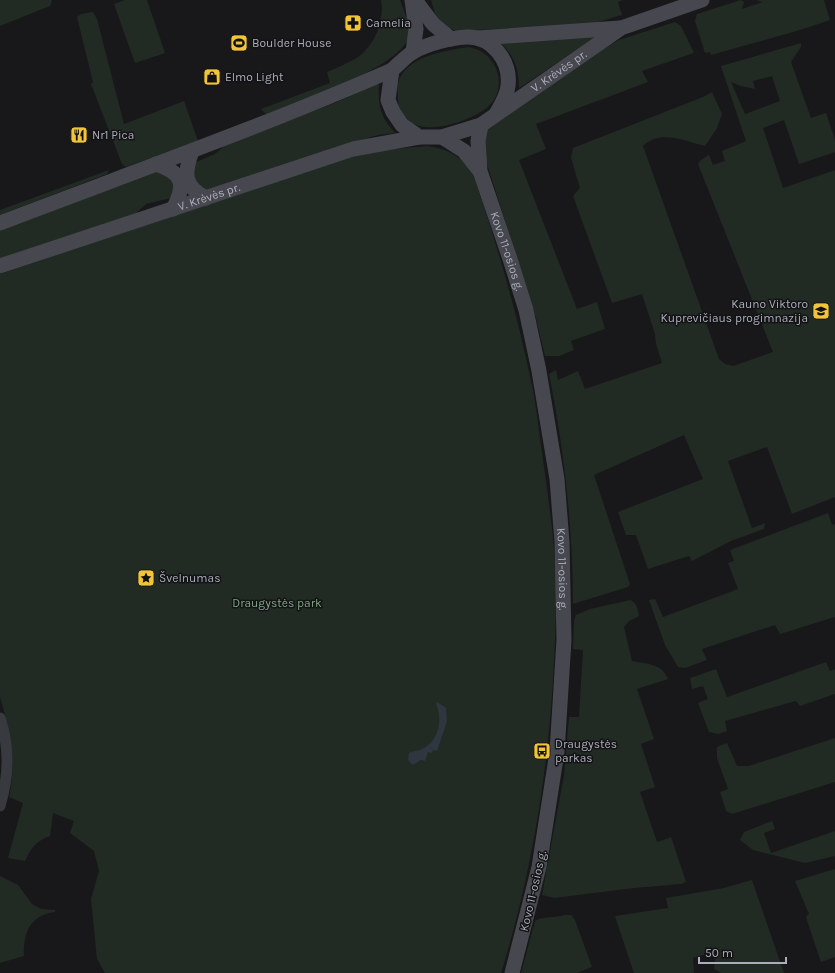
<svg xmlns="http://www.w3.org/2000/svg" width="835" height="973" viewBox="0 0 835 973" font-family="Karla,sans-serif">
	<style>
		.green { fill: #222a24; fill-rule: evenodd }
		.water { fill: #2e363f }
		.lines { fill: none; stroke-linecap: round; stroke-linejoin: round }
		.street { stroke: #393a3f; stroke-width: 11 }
		.secondary { stroke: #47484f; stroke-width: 15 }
		.labels { text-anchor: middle; stroke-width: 3; stroke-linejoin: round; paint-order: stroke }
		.poi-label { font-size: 12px; fill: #abaeba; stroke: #131315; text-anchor: start }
		.street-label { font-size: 12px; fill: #abaeba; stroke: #131315 }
		.park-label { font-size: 12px; fill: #82a587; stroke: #131315 }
	</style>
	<rect width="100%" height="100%" fill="#18181a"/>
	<g class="green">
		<path d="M0,0H52L50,6L0,26Z"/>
		<path d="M125,0H147L165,53L135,63L114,4Z"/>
		<path d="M381,0H400C404,12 412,26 408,38C399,68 297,103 267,115L261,109L330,83L327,72C336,68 346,64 355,59C374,48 385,21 381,0Z"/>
		<path d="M431,0H623L618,2L622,15L591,24L456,31L438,23Z"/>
		<path d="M741,0L744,2L742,9L763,2L756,0H824L830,20C791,34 751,43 711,55L710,52L705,53L695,21L697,14Z"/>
		<path d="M93,12L97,19L124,124L184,101L198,141L126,167L122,164L91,84L93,82L77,17L81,14Z"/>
		<path d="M675,22L681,26L694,53L642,71L648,82L536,124L546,149L519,160L577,309L597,302L605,329L571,341L574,350L559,356H545L536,318L482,148L486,131L492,123L604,48L619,40Z"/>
		<path d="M596,37L519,88C519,69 514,54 498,41Z"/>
		<path d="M801,43V47L791,62L811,118L826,113L835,140V152L799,164L784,120L763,128L783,188L835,170V497L792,514L767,447L728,461L752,528L765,523L764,529L731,541L692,561L689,556L648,569L636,535H626L618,512L703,479L684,435L594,475L630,584L628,587L573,604C573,527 564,449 549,374L556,370L558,380L578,371L585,389L662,363L656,344L655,334L642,294L612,303L573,196L580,188L571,158L573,148L703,97L712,92L722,114L717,128L705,146C686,141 659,129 643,146L719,359L725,364L733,366L773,352L698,164L701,160L709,155L713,165L725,161L722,151L746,141L721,66ZM772,76L780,101L745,114L731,82L741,86L755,89L753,81Z"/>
		<path d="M468,47C472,48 478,49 482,52C498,62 504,84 494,100C483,118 435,133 416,125C409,122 403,114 399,109C398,100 397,92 398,84C404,56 445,51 468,47Z"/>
		<path d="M379,83C378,106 380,116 395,133L378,135L358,141L206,192L194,186V163L215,154L225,145L337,102Z"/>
		<path d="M427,146C451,150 462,156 474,177C497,245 517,312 531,381C536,402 538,424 541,446C548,495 556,546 556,595C555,723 539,851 501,973H105L97,959L91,899L99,871L94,851L70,833L74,821L53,813L50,836C36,841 31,848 25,861L8,858L23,803L9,797C17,755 11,737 0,697V274L341,160L371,151Z"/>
		<path d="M159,169L176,180L171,198L146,204L134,215L0,260V229Z"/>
		<path d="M109,170L107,174L0,215V210Z"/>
		<path d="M828,513L832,525L835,524V617L780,634L775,625L702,649L707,660L685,668L678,667L665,645L649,600L655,599L663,617L738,589L728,563L734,561L730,550Z"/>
		<path d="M630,600C637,603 638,609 639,616L629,621L624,627L632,661C646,664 662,663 668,679L637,689L654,739L641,744L655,787L640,792L657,842L671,837L686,882L681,884L634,888L554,898L542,895L564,775L569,717H579L583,650L573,649L574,621L576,615L590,609Z"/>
		<path d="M826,662L830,671L835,669V694L800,706L796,701L725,721L727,731L718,734L709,732L698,703L708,699L703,686L692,689L690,678L716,669L727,697Z"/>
		<path d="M835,738V782L732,814L726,811L720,792L728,789L717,758V747L727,743L737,766H749Z"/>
		<path d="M772,821L775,829L764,833L771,853L835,831V856L805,863L753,850L740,840L744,832Z"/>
		<path d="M835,869V957L821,962L806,917L809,914L795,881Z"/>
		<path d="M0,876L18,885L32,904L41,909L55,910V912C30,915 23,933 24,956L0,963Z"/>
		<path d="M752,880L784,973H721L714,969L716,951L693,958L694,973H634L615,916L668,908L666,898L724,888Z"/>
		<path d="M565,915H571L575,920L592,967L577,973H521L535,921C542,916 556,918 565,915Z"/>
	</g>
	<path class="water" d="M437,702L446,708L447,721L437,751L433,750L432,753L428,752L425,761L421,760L413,765L408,760L409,753C413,751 418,751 422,749C439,741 443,720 436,704Z"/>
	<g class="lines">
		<path class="street" d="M0,718C10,749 9,775 0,806"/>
		<g class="secondary">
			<path d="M412,0L416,29L413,52"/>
			<path d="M415,0L433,24L451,39"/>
			<path d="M478,38L620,28"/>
			<path id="s1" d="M496,114C501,105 507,96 508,86C511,61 492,36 466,37C450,38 427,44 413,52C405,57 399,64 392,70L388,100L393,112L402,125L419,137H442L481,125L621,28L702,0"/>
			<path id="s2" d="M481,125L478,141L480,171L510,259L526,310L539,371L557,479L562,542L564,640L557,752L539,867L512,973"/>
			<path d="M442,137L464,151L479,170"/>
			<path d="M192,151C184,173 183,186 206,198"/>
			<path d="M156,164C184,173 186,185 173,209"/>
			<path d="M0,223C131,173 264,126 392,70"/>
			<path id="s3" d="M0,266L353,149L419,137"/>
		</g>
	</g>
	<defs>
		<g id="pharmacy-square" transform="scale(0.9)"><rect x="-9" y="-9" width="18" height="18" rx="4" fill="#f2c439" stroke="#131315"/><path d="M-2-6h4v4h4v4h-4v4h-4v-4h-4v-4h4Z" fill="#111"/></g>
		<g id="stadium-square" transform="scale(0.9)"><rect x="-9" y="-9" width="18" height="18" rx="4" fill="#f2c439" stroke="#131315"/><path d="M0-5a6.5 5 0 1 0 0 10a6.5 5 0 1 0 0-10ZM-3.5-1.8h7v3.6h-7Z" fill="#111"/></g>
		<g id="shop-square" transform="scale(0.9)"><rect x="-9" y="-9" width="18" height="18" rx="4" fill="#f2c439" stroke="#131315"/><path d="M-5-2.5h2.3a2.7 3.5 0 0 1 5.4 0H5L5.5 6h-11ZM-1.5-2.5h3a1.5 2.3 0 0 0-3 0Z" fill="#111"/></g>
		<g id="restaurant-square" transform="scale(0.9)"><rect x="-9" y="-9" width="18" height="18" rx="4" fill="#f2c439" stroke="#131315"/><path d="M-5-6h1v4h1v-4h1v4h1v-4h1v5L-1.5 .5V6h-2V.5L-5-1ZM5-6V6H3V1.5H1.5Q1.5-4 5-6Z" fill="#111"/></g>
		<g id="school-square" transform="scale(0.9)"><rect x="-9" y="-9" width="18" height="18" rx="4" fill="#f2c439" stroke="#131315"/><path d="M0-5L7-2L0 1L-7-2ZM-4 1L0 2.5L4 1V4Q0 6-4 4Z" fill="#111"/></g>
		<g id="sight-square" transform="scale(0.9)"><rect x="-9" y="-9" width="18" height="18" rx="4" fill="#f2c439" stroke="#131315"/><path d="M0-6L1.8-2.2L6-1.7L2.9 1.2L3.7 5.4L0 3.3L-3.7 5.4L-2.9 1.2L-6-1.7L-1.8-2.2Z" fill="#111"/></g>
		<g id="bus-square" transform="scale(0.9)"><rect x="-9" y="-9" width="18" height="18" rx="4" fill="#f2c439" stroke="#131315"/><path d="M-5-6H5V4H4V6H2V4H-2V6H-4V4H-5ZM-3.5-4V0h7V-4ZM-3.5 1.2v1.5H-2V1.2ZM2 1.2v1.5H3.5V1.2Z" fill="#111"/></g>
	</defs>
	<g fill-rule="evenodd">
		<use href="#pharmacy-square" x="353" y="23"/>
		<use href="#stadium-square" x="239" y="43"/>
		<use href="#shop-square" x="212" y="77"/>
		<use href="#restaurant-square" x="79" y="135"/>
		<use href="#school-square" x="821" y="311"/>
		<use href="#sight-square" x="146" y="578"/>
		<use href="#bus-square" x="542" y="751"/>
	</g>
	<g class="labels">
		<g class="poi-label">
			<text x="366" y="27">Camelia</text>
			<text x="252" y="47">Boulder House</text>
			<text x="225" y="81">Elmo Light</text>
			<text x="92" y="139">Nr1 Pica</text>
			<text x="808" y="308" text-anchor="end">Kauno Viktoro<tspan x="808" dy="14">Kuprevičiaus progimnazija</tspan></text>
			<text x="159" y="582">Švelnumas</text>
			<text x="555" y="748">Draugystės<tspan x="555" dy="14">parkas</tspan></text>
		</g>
		<g class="street-label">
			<text dy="4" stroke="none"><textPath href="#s1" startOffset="425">V. Krėvės pr.</textPath></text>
			<text dy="4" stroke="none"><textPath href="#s3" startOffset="220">V. Krėvės pr.</textPath></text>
			<text dy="4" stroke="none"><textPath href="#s2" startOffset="131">Kovo 11-osios g.</textPath></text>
			<text dy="4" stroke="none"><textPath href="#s2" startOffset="455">Kovo 11-osios g.</textPath></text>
			<text transform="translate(533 891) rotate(-77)" y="4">Kovo 11-osios g.</text>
		</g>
		<g class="park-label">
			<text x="277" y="607">Draugystės park</text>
		</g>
	</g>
	<path d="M699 957v6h87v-6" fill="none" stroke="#abaeba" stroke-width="2"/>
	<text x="705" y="957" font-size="12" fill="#abaeba" stroke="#131315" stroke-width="3" paint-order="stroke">50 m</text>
</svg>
